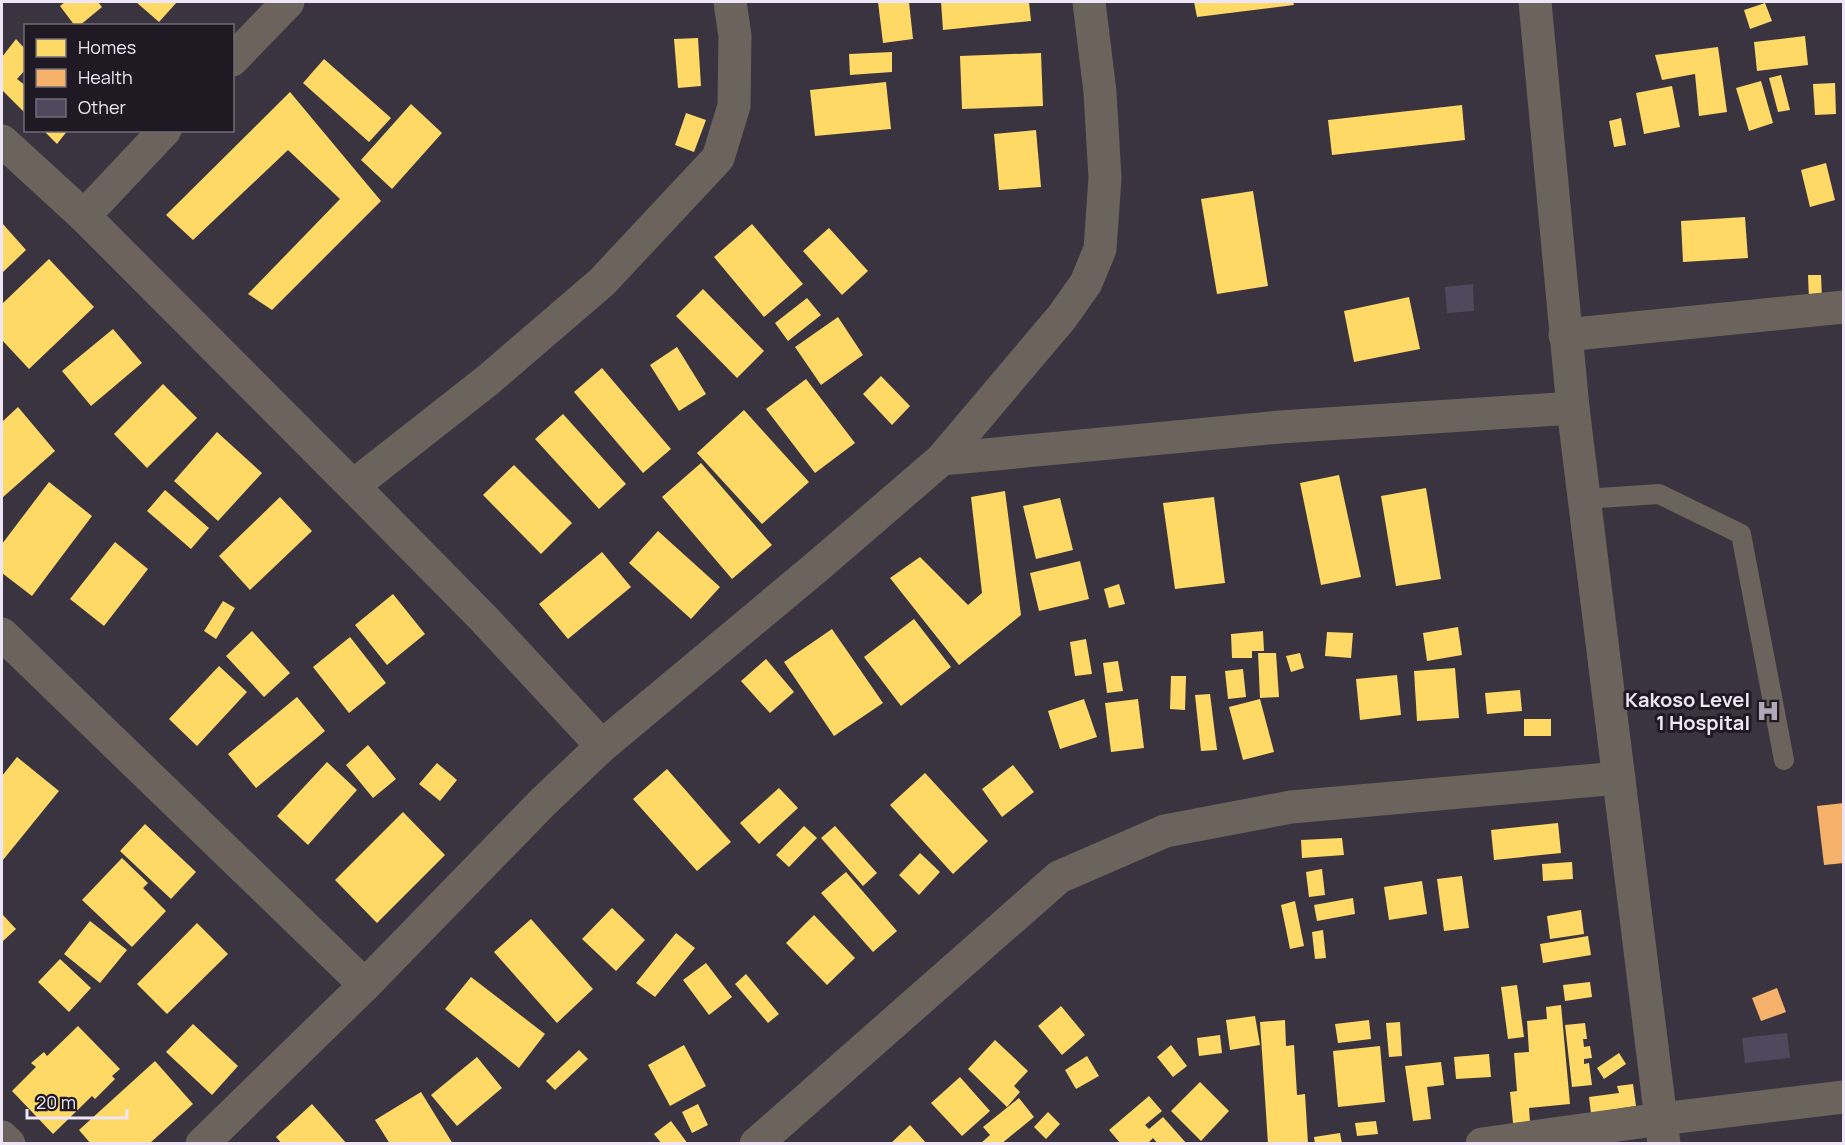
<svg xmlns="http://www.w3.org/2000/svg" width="1845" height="1145" viewBox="0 0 1845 1145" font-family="Manrope,sans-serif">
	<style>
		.homes { fill: #ffd966 }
		.health { fill: #f6b26b }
		.building { fill: #4f495d }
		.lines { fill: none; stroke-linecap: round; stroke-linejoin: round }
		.service { stroke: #6b635c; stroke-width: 20 }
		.minor { stroke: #6b635c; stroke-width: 33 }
		.labels { text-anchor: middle; stroke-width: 6; stroke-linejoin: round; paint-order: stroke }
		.poi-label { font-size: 20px; font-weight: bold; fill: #eee6f6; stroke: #1f1924; text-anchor: end }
	</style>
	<rect width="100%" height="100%" fill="#3a3440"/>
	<g class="homes">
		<path d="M65,2H98L102,7L79,26H75L60,6Z"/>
		<path d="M136,2H177L159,22Z"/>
		<path d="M878,2H909L913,39L883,43Z"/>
		<path d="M941,2H1029L1031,21L943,30Z"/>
		<path d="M1194,2H1293L1294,5L1197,17Z"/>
		<path d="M1765,3L1772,21L1750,29L1744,10Z"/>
		<path d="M1805,36L1808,65L1757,71L1754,42Z"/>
		<path d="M698,38L701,86L678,88L674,39Z"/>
		<path d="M16,39L26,50V69L17,79L26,86V114L2,90V57Z"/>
		<path d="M1718,47L1727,112L1699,116L1695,74L1662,80L1655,55Z"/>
		<path d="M892,52V72L850,75L849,54Z"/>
		<path d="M1041,53L1043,106L962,109L960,56Z"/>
		<path d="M324,59L391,118L369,142L303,83Z"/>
		<path d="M1781,75L1790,110L1778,112L1769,78Z"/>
		<path d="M1761,81L1773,123L1749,131L1736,88Z"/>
		<path d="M886,82L891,129L815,136L810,90Z"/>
		<path d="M1835,83L1836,114L1815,115L1813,84Z"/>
		<path d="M1672,86L1680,127L1644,134L1636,93Z"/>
		<path d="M290,92L381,201L272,310L248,294L340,199L288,150L193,240L166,215Z"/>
		<path d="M411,104L442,133L392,189L361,160Z"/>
		<path d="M1462,105L1465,140L1332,155L1328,120Z"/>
		<path d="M686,113L706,120L694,152L675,145Z"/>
		<path d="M1621,118L1626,145L1614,147L1609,121Z"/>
		<path d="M43,130H68L57,144Z"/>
		<path d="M1036,130L1041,187L999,190L994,134Z"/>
		<path d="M1826,163L1835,200L1810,207L1801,170Z"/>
		<path d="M1253,191L1268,286L1217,294L1201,199Z"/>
		<path d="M1745,217L1748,258L1683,262L1681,221Z"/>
		<path d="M2,223L26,250L2,273Z"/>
		<path d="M752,224L803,284L764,317L714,257Z"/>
		<path d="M829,228L868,271L842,295L803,251Z"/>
		<path d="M49,259L94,307L29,369L2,340V304Z"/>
		<path d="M1808,275H1821L1822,299H1809Z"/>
		<path d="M703,289L764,351L737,378L676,316Z"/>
		<path d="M1409,297L1420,349L1354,362L1344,311Z"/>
		<path d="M807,298L821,315L788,341L775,323Z"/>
		<path d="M838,317L863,355L821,385L795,347Z"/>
		<path d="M113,329L142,363L91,406L62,371Z"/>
		<path d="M677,347L706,394L679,411L650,365Z"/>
		<path d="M602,368L671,449L643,473L574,392Z"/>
		<path d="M881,376L910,406L892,425L863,394Z"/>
		<path d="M806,379L855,443L815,473L766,409Z"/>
		<path d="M163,384L197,418L147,468L114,434Z"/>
		<path d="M18,407L55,451L2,498V422Z"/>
		<path d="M744,410L809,482L762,524L697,453Z"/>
		<path d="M563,414L626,484L599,509L535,439Z"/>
		<path d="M217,432L262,473L218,521L174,481Z"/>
		<path d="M701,463L772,545L732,579L662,497Z"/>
		<path d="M514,465L572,523L541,554L483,495Z"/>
		<path d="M1339,475L1361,577L1321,585L1300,483Z"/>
		<path d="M49,482L92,516L32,596L2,573V544Z"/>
		<path d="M1426,488L1441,579L1396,586L1381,496Z"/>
		<path d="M165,490L209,528L191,549L147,511Z"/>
		<path d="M1005,491L1021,615L959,665L890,578L920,557L968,605L982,593L971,497Z"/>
		<path d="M280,497L312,531L250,590L219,556Z"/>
		<path d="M1214,497L1225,583L1175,589L1163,503Z"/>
		<path d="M1060,498L1073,550L1036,559L1023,506Z"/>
		<path d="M658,531L720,587L691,619L629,563Z"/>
		<path d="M115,542L148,569L104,626L70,599Z"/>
		<path d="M602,552L631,587L568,639L539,604Z"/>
		<path d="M1080,561L1089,599L1039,611L1030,573Z"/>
		<path d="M1119,584L1125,604L1109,608L1104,589Z"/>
		<path d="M393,594L425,634L387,665L355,625Z"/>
		<path d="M223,601L235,608L216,639L204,631Z"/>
		<path d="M914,619L951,667L901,706L864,657Z"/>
		<path d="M1458,627L1462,655L1427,661L1423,633Z"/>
		<path d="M832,629L883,703L834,736L784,662Z"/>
		<path d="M252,631L290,673L264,697L226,656Z"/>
		<path d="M1263,631L1264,651H1252V658H1232L1231,634Z"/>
		<path d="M1327,632L1353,633L1351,658L1325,656Z"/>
		<path d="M350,637L386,683L349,713L313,667Z"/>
		<path d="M1086,639L1092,674L1075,676L1070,642Z"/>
		<path d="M1258,653H1276L1279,697L1260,698Z"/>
		<path d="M1300,653L1304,668L1291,672L1286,656Z"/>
		<path d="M766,659L794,692L770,713L741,681Z"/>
		<path d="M1118,661L1123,691L1107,693L1103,663Z"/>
		<path d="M219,666L247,692L197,746L169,719Z"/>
		<path d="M1455,668L1459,718L1417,721L1414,671Z"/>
		<path d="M1243,669L1246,697L1228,699L1225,671Z"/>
		<path d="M1397,675L1401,715L1360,720L1356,679Z"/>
		<path d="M1171,676H1186L1185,710L1170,709Z"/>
		<path d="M1520,690L1522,711L1487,714L1485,693Z"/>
		<path d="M1210,694L1217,750L1201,751L1195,695Z"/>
		<path d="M297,697L325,731L256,788L228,754Z"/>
		<path d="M1084,699L1097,737L1060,749L1048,711Z"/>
		<path d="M1138,699L1144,748L1111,752L1105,703Z"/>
		<path d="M1260,699L1274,752L1243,760L1229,707Z"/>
		<rect x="1524" y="719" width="27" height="17"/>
		<path d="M368,745L396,779L373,798L346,765Z"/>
		<path d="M17,757L59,791L3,860L2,776Z"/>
		<path d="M327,762L357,790L308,845L277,816Z"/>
		<path d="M437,763L457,780L440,801L419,784Z"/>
		<path d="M1013,765L1034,792L1002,817L982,789Z"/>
		<path d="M667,769L731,842L697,871L633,799Z"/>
		<path d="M925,773L988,841L953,874L890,805Z"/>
		<path d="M779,788L798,808L759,844L740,823Z"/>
		<path d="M403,812L445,855L377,923L335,880Z"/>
		<path d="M1558,823L1561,853L1494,860L1491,830Z"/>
		<path d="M145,824L196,872L171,899L120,851Z"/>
		<path d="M804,826L817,838L789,867L776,855Z"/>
		<path d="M835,826L877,873L863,886L821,838Z"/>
		<path d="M1342,838L1344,855L1302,858L1301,840Z"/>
		<path d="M920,853L940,872L919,895L899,875Z"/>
		<path d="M122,858L148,883L143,888L166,911L132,947L82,900Z"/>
		<path d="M1572,862L1573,879L1543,881L1542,864Z"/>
		<path d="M1322,869L1325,895L1309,897L1306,872Z"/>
		<path d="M846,872L897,931L873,952L821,893Z"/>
		<path d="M1462,876L1469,928L1444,931L1437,879Z"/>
		<path d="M1422,881L1427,914L1389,920L1384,887Z"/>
		<path d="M1353,898L1355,914L1317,921L1314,905Z"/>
		<path d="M1295,901L1304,946L1290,949L1281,905Z"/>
		<path d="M612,908L645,940L616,971L582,939Z"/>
		<path d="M1581,910L1584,934L1550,939L1547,916Z"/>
		<path d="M2,914L16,929L2,942Z"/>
		<path d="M814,915L855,958L827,985L786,943Z"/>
		<path d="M531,919L593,989L557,1023L494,952Z"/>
		<path d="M90,921L127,950L100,983L64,954Z"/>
		<path d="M197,923L228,954L167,1014L137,984Z"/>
		<path d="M1323,930L1326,958L1315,959L1312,932Z"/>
		<path d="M676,933L695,948L655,997L636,983Z"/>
		<path d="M1588,936L1591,955L1543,963L1540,944Z"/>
		<path d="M60,959L91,988L69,1012L38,982Z"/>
		<path d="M706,963L732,997L709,1015L683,980Z"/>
		<path d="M746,974L779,1014L768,1023L735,984Z"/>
		<path d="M471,977L545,1034L519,1068L445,1009Z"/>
		<path d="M1590,982L1592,997L1565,1001L1563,985Z"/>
		<path d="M1517,985L1524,1037L1508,1039L1501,987Z"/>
		<path d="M1561,1005L1570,1104L1529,1108L1530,1122L1513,1123L1510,1092L1517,1091L1514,1053L1529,1052L1527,1021L1547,1019L1546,1007Z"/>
		<path d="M1061,1006L1085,1035L1062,1055L1038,1026Z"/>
		<path d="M1255,1016L1260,1045L1230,1050L1226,1020Z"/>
		<path d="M1285,1020L1286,1046L1294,1045L1297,1095L1305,1094L1308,1144H1268L1260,1022Z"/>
		<path d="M1369,1020L1371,1039L1338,1043L1335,1024Z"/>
		<path d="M1400,1022L1402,1056L1389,1057L1386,1023Z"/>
		<path d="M1585,1023L1587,1039H1583L1584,1047L1590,1046L1592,1058L1584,1059V1064L1589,1063L1592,1085L1572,1087L1565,1025Z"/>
		<path d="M193,1024L238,1066L212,1095L166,1052Z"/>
		<path d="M78,1026L120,1069L112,1076L115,1079L95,1099L92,1096L53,1134L12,1091L36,1067L31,1063L44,1052L47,1056Z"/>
		<path d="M1220,1035L1222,1053L1199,1056L1197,1038Z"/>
		<path d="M995,1040L1028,1071L1014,1086L1020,1092L1007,1107L968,1069Z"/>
		<path d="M684,1045L706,1086L670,1106L648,1065Z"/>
		<path d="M1171,1045L1187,1066L1173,1077L1157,1057Z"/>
		<path d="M1380,1046L1385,1102L1338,1107L1333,1051Z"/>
		<path d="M579,1050L588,1059L555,1090L546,1081Z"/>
		<path d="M1619,1053L1626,1064L1604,1079L1597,1068Z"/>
		<path d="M1489,1054L1491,1077L1456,1079L1454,1057Z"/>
		<path d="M1087,1056L1099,1076L1076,1089L1065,1070Z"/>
		<path d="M477,1057L502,1088L457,1126L431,1095Z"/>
		<path d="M155,1061L193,1104L149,1144H91L79,1130Z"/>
		<path d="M1441,1062L1444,1085L1427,1087L1431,1119L1413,1121L1405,1066Z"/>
		<path d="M960,1077L990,1111L962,1136L931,1103Z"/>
		<path d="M1200,1082L1229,1111L1201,1141L1171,1111Z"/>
		<path d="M1633,1084L1636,1106L1591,1113L1589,1097L1619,1093L1617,1086Z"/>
		<path d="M421,1092L453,1144H390L375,1120Z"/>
		<path d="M1149,1096L1162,1111L1145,1125L1149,1129L1163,1117L1187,1144H1158L1153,1138L1147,1144H1121L1109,1130Z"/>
		<path d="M1019,1098L1034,1117L1001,1144H980L990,1135L983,1127Z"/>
		<path d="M312,1104L347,1144H282L276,1137Z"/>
		<path d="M698,1104L708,1125L692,1133L682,1112Z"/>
		<path d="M1048,1112L1060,1124L1046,1139L1034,1127Z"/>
		<path d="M671,1121L688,1144H662L654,1134Z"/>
		<path d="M1376,1121L1378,1134L1357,1136L1355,1123Z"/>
		<path d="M910,1125L927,1144H890Z"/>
		<path d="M1340,1133L1342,1144H1315L1314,1137Z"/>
	</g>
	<g class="health">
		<path d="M1844,803V863L1824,865L1817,806Z"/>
		<path d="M1777,988L1786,1012L1761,1021L1752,998Z"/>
	</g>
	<g class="building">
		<path d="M1473,284L1474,311L1447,313L1445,287Z"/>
		<path d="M1787,1033L1790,1058L1745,1063L1742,1038Z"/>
	</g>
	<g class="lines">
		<path class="service" d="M1584,499L1659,494L1741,534L1784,760"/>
		<g class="minor">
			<path d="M1535,2L1573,408L1664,1144"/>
			<path d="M232,60L288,2"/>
			<path d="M2,141L84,216L353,486L488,380L602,282L718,158L734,106L735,36L730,2"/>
			<path d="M84,216L165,130"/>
			<path d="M1565,335L1844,307"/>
			<path d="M942,459L1062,317L1086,283L1100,249L1105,178L1100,92L1089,2"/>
			<path d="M353,486L485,620L602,746"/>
			<path d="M2,634L365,985"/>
			<path d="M2,1137L9,1144"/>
			<path d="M202,1144L365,985L543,802L602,746L819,565L942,459L1280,427L1573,408"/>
			<path d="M756,1144L1059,877L1165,831L1291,807L1619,778"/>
			<path d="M1482,1144L1661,1119L1844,1097"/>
		</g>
	</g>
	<defs>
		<g id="hospital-bare" transform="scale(1.8)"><path d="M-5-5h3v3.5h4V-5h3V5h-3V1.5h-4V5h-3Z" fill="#afa8b6" stroke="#1f1924" stroke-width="2.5" paint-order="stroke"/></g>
	</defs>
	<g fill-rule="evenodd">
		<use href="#hospital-bare" x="1768" y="711"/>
	</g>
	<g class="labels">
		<g class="poi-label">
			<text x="1750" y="707">Kakoso Level<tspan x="1750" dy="23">1 Hospital</tspan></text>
		</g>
	</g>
	<rect width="1845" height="1145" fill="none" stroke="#eee6f6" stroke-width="6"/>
	<rect x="24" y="24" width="210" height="108" fill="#1f1924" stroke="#726b78" stroke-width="1.5"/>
	<rect x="36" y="39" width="30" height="18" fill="#ffd966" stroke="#726b78" stroke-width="1.5"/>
	<text x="78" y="54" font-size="18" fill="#eee6f6">Homes</text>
	<rect x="36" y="69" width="30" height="18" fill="#f6b26b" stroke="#726b78" stroke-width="1.5"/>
	<text x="78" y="84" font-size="18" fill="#eee6f6">Health</text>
	<rect x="36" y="99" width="30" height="18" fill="#4f495d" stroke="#726b78" stroke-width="1.5"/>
	<text x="78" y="114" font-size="18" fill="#eee6f6">Other</text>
	<path d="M27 1109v9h100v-9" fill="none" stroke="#eee6f6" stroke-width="3"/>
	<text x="36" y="1109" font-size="18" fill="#eee6f6" stroke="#1f1924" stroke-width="4.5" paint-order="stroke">20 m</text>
</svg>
